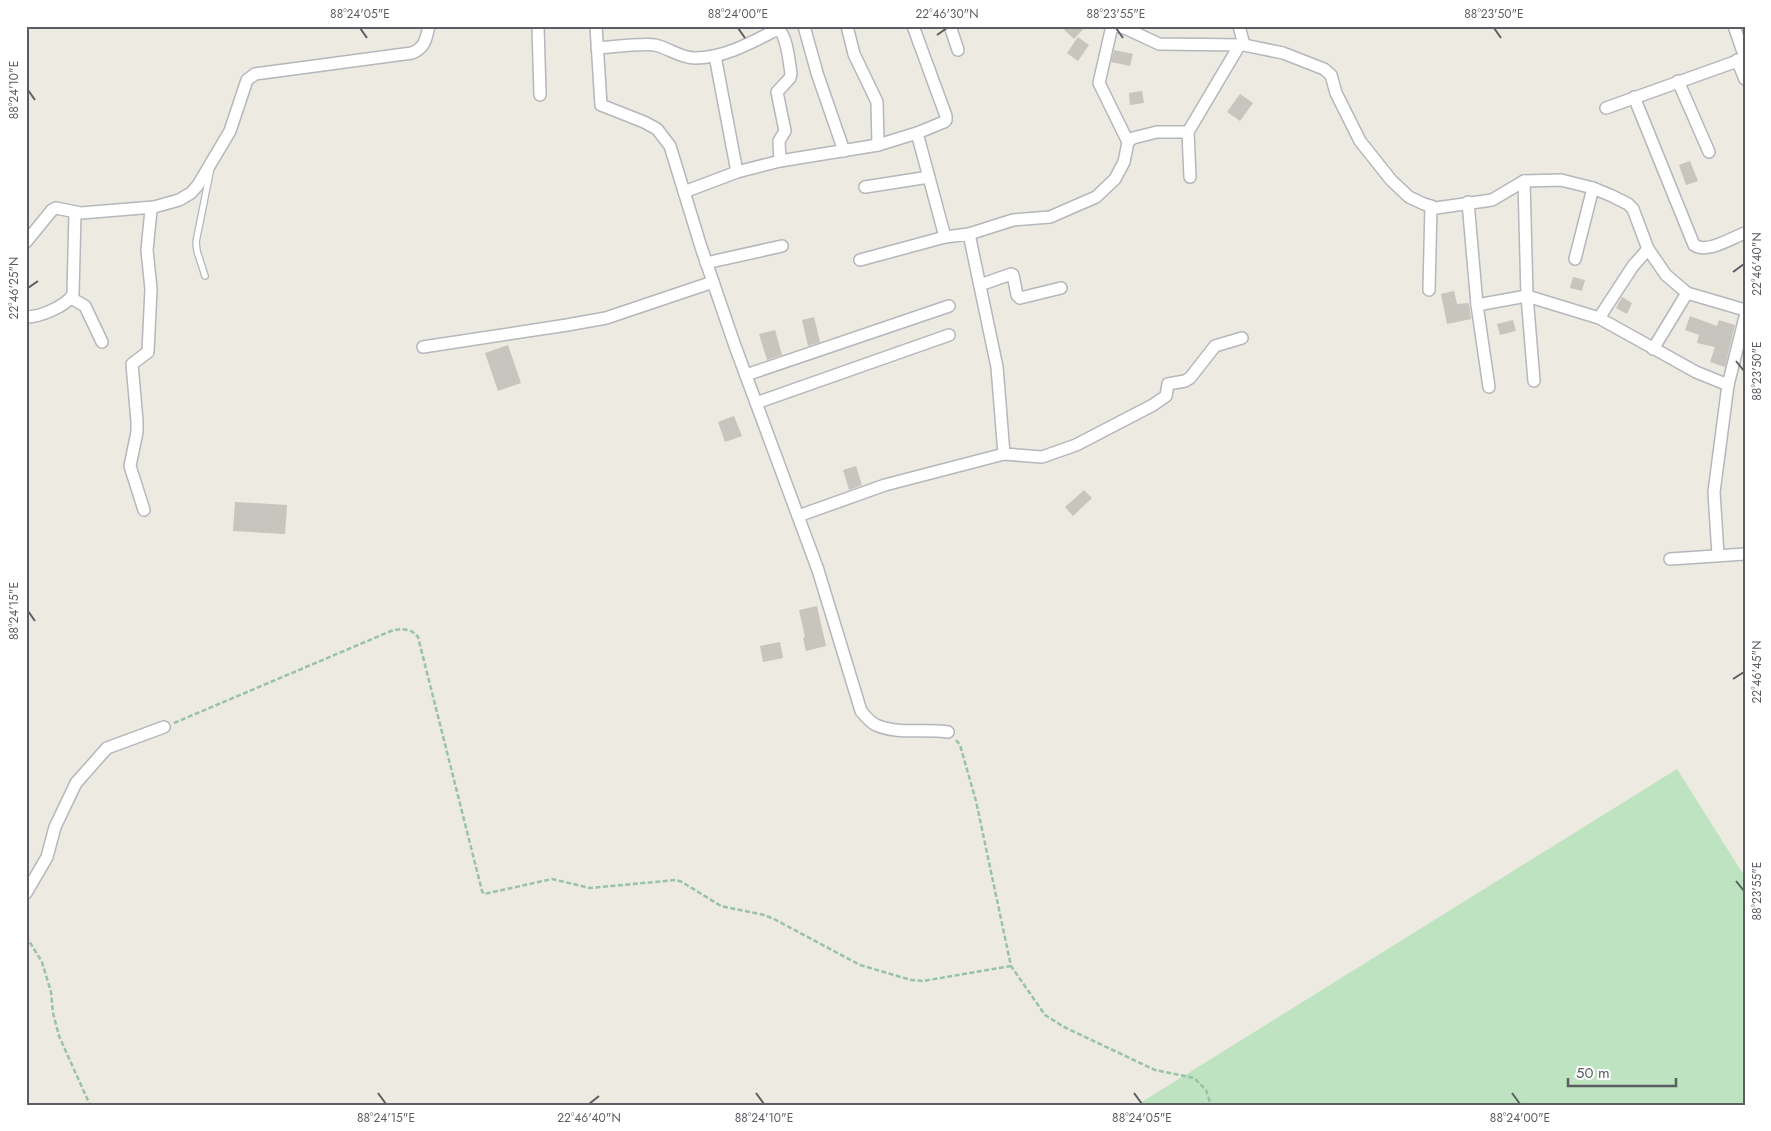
<svg xmlns="http://www.w3.org/2000/svg" width="1771" height="1131" viewBox="0 0 1771 1131" font-family="Jost,sans-serif">
	<style>
		.green { fill: #bee3c0 }
		.building { fill: #c8c4be }
		.lines { fill: none; stroke-linecap: round; stroke-linejoin: round }
		.lane-casing { stroke: #b4b7bb; stroke-width: 8 }
		.street-casing { stroke: #b4b7bb; stroke-width: 14 }
		.path { stroke: #98c3a6; stroke-width: 2.5; stroke-dasharray: 5 2.5; stroke-linecap: butt }
		.lane { stroke: #fff; stroke-width: 5.5 }
		.street { stroke: #fff; stroke-width: 11 }
		.ticks { fill: none; stroke: #5a5d61; stroke-width: 2 }
		.neatline { fill: none; stroke: #5a5d61; stroke-width: 2 }
		.ticks-label { font-size: 12px; text-anchor: middle; fill: #5a5d61 }
	</style>
	<rect width="100%" height="100%" fill="#eceae1"/>
	<path class="green" d="M1677,769L1745,877V1105H1137Z"/>
	<g class="building">
		<path d="M1060,26H1086L1074,39Z"/>
		<path d="M1078,37L1089,45L1078,61L1067,53Z"/>
		<path d="M1114,50L1133,54L1130,66L1111,62Z"/>
		<path d="M1142,91L1144,103L1130,105L1129,93Z"/>
		<path d="M1240,94L1253,103L1240,121L1227,112Z"/>
		<path d="M1690,161L1698,181L1686,185L1679,165Z"/>
		<path d="M1573,277L1585,280L1582,291L1570,288Z"/>
		<path d="M1454,291L1457,304L1469,303L1471,319L1447,324L1441,294Z"/>
		<path d="M1622,297L1632,303L1627,314L1616,308Z"/>
		<path d="M1690,316L1717,326L1719,320L1735,325L1725,367L1710,362L1715,347L1697,343L1699,335L1685,330Z"/>
		<path d="M814,317L820,342L808,346L802,320Z"/>
		<path d="M1513,320L1516,331L1500,335L1497,324Z"/>
		<path d="M775,330L782,355L767,360L759,334Z"/>
		<path d="M508,345L521,383L498,391L485,353Z"/>
		<path d="M734,416L742,436L725,442L718,422Z"/>
		<path d="M856,466L862,485L849,490L843,470Z"/>
		<path d="M1084,490L1092,498L1073,516L1065,507Z"/>
		<path d="M235,502L287,505L285,534L233,531Z"/>
		<path d="M817,606L826,646L806,651L803,638L805,637L799,610Z"/>
		<path d="M780,642L783,658L763,662L760,646Z"/>
	</g>
	<g class="lines">
		<g class="lane-casing">
			<path id="lane" d="M205,276L197,251L196,242L210,172"/>
		</g>
		<g class="street-casing">
			<g id="street">
				<path d="M538,26L540,95"/>
				<path d="M596,26L601,105L644,122L657,129L670,146L701,247L735,346L818,570L861,711C865,716 870,722 876,725C899,735 924,728 948,732"/>
				<path d="M804,26L817,73L844,151"/>
				<path d="M847,26L854,54L877,102L878,145"/>
				<path d="M950,26L958,50"/>
				<path d="M1112,26L1099,83L1128,142"/>
				<path d="M1116,26L1127,29L1159,44L1244,45L1283,53L1324,69L1331,75L1336,93L1360,141L1391,180L1409,197L1424,204L1436,208L1492,200L1524,181L1561,180L1593,188L1612,196L1628,204L1633,209L1648,249L1666,275L1687,293L1745,310"/>
				<path d="M1239,26L1244,45"/>
				<path d="M597,48C612,47 642,43 655,45C669,48 680,58 695,58C725,58 752,42 778,29C787,35 789,62 791,73L790,78L777,92L785,131L779,141L780,161"/>
				<path d="M715,56L737,172"/>
				<path d="M1737,60L1745,79"/>
				<path d="M1678,81L1709,152"/>
				<path d="M1634,97L1694,245C1707,254 1731,238 1745,233"/>
				<path d="M1606,108L1743,59L1744,55L1734,26"/>
				<path d="M917,133L945,237"/>
				<path d="M1190,177L1188,132L1239,46"/>
				<path d="M1524,181L1527,296L1534,381"/>
				<path d="M865,187L929,177"/>
				<path d="M684,192L737,172L780,161L878,145L917,133L944,122L946,120V116L913,26"/>
				<path d="M1468,202L1477,305L1489,387"/>
				<path d="M969,234L1013,220L1050,217L1096,197L1115,179L1124,162L1128,142L1133,138L1157,132H1188"/>
				<path d="M26,242L52,210L56,208L81,213L154,207"/>
				<path d="M1575,259L1593,188"/>
				<path d="M860,260L945,237L969,234L997,367L1004,454L1042,457L1076,445L1153,405L1166,396L1168,384L1185,381L1190,378L1215,346L1242,338"/>
				<path d="M706,263L782,246"/>
				<path d="M980,285L1011,274L1013,275L1017,295L1020,298L1061,288"/>
				<path d="M1429,290L1431,206"/>
				<path d="M71,298L85,306L102,342"/>
				<path d="M1477,305L1527,296L1599,318L1696,372L1728,385"/>
				<path d="M26,317C40,317 67,306 73,294L75,213"/>
				<path d="M1599,318L1633,266L1648,249"/>
				<path d="M423,347L567,325L606,318L713,282"/>
				<path d="M1653,349L1687,293"/>
				<path d="M746,375L949,306"/>
				<path d="M756,403L949,335"/>
				<path d="M144,510L130,466L137,432V421L132,364L148,352L151,289L147,250L151,210L154,207L179,200L191,193L198,185L230,131L247,80L255,74L412,53C425,48 426,39 429,26"/>
				<path d="M798,516L885,485L1004,454"/>
				<path d="M1718,555L1714,492L1728,385L1745,317"/>
				<path d="M1670,559L1745,554"/>
				<path d="M26,893L47,857L55,827L76,783L107,748L164,727"/>
			</g>
		</g>
		<g class="path">
			<path d="M174,723L391,631C401,628 411,628 418,637L482,891L484,894L552,879L590,888L676,880L682,882L721,906L764,915L774,919L860,965L911,980L923,981L1011,966"/>
			<path d="M956,740L960,745L976,801L1011,966L1045,1015L1064,1027L1155,1070L1194,1078L1206,1090L1211,1105"/>
			<path d="M26,936L42,962L51,992L53,1013L59,1036L90,1105"/>
		</g>
		<use href="#lane" class="lane"/>
		<use href="#street" class="street"/>
	</g>
	<path class="ticks" d="M360,28L367,38M738,28L745,38M1116,28L1123,38M1494,28L1501,38M937,35L947,28M28,90L35,100M1733,272L1744,264M28,288L38,281M1736,361L1744,371M28,611L35,621M1733,679L1744,672M1736,881L1744,891M378,1093L386,1104M756,1093L764,1104M1134,1093L1142,1104M1512,1093L1520,1104M589,1104L599,1096"/>
	<rect width="1771" height="1131" fill="none" stroke="#ffffff" stroke-width="55"/>
	<path d="M1568 1078v8h108v-8" fill="none" stroke="#5a5d61" stroke-width="2.5"/>
	<text x="1576" y="1078" font-size="15" fill="#5a5d61" stroke="#ffffff" stroke-width="4" paint-order="stroke">50 m</text>
	<rect x="28" y="28" width="1716" height="1076" class="neatline"/>
	<g class="ticks-label">
		<text x="360" y="18">88°24'05"E</text>
		<text x="738" y="18">88°24'00"E</text>
		<text x="947" y="18">22°46'30"N</text>
		<text x="1116" y="18">88°23'55"E</text>
		<text x="1494" y="18">88°23'50"E</text>
		<text transform="translate(14 90) rotate(-90)" y="4">88°24'10"E</text>
		<text transform="translate(1757 264) rotate(-90)" y="4">22°46'40"N</text>
		<text transform="translate(14 288) rotate(-90)" y="4">22°46'25"N</text>
		<text transform="translate(1757 371) rotate(-90)" y="4">88°23'50"E</text>
		<text transform="translate(14 611) rotate(-90)" y="4">88°24'15"E</text>
		<text transform="translate(1757 672) rotate(-90)" y="4">22°46'45"N</text>
		<text transform="translate(1757 891) rotate(-90)" y="4">88°23'55"E</text>
		<text x="386" y="1122">88°24'15"E</text>
		<text x="589" y="1122">22°46'40"N</text>
		<text x="764" y="1122">88°24'10"E</text>
		<text x="1142" y="1122">88°24'05"E</text>
		<text x="1520" y="1122">88°24'00"E</text>
	</g>
</svg>
